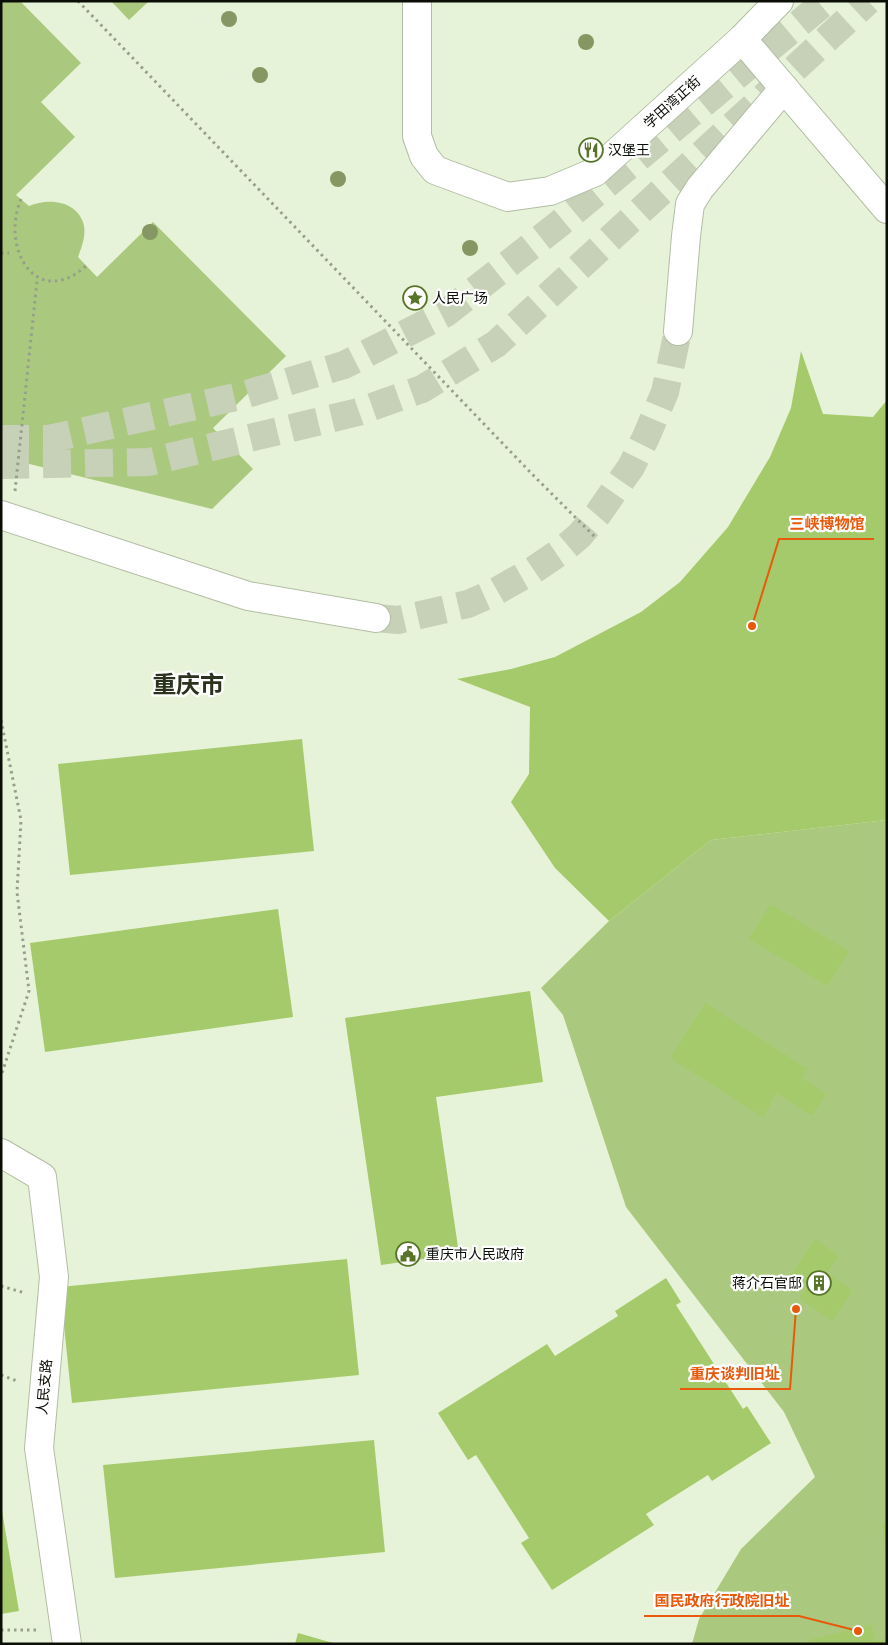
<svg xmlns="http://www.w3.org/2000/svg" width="888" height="1645" viewBox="0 0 888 1645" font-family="'Archivo Narrow','Noto Sans SC',sans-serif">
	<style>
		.green { fill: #aac97e }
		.building { fill: #a5ca6b }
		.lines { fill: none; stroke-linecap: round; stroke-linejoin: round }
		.minor-tunnel { stroke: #c6d1b8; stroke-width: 28; stroke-dasharray: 28 14; stroke-linecap: butt }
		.secondary-tunnel { stroke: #c6d1b8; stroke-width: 28; stroke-dasharray: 28 14; stroke-linecap: butt }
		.minor-casing { stroke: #b2bda4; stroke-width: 30 }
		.tertiary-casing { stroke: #b2bda4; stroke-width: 30 }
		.path { stroke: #969f8b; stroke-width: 3; stroke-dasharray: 2.5 4; stroke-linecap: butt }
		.minor { stroke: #fff; stroke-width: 28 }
		.tertiary { stroke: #fff; stroke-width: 28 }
		.tree { fill: #859762 }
		.labels { text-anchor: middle; stroke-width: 4.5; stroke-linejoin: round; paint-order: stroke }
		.street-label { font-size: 14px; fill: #0a0e06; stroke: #fff }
		.poi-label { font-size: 14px; fill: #0a0e06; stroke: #fff; text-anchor: start }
		.town-label { font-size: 24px; font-weight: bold; fill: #2b331f; stroke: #fff }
		.leader { fill: none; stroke: #e8590c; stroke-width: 2 }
		.callout-dot { fill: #e8590c; stroke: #fff; stroke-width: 2 }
		.callout-label { font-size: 15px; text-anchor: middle; font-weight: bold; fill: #e8590c; stroke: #fff; stroke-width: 4.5; stroke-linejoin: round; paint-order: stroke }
	</style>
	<rect width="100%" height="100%" fill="#e7f3d8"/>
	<g class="green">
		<path d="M1,1H20L81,63L41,102L75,137L16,195L29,206C47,198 75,200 83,222C87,234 82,246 78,257L97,277L153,222L286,356L213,428L253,469L212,509L1,457Z"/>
		<path d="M111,1H149L129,20Z"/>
		<path d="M887,820V1644H692L699,1619L741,1549L815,1477L784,1412L626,1207L563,1015L541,988L609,921L711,840Z"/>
	</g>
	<g class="building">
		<path d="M801,351L823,414L873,417L887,400V820L711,840L609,921L555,868L511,802L529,774L530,707L457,679L511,669L555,657L641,612L680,582L728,527L770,457L791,408Z"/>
		<path d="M302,739L314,851L70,875L58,764Z"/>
		<path d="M770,904L849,951L828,986L749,939Z"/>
		<path d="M278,909L293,1017L45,1052L30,943Z"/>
		<path d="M530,991L543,1082L436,1097L459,1254L381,1265L345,1018Z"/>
		<path d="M705,1003L808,1069L802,1078L826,1094L812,1116L777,1093L763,1117L670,1058Z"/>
		<path d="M815,1239L839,1256L827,1273L853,1290L832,1321L799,1298L806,1288L789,1277Z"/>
		<path d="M347,1259L359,1375L72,1403L60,1287Z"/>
		<path d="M666,1278L681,1302L676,1305L743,1409L747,1406L771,1443L712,1481L708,1475L646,1514L654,1525L552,1590L521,1543L529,1538L476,1455L468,1460L438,1413L547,1344L555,1356L618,1316L615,1311Z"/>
		<path d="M374,1440L385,1552L115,1578L103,1465Z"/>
		<path d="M1,1505L19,1611L1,1614Z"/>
		<path d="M887,1522V1548H886L882,1523Z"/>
		<path d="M871,1624L876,1641L887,1638V1644H810L809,1640Z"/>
		<path d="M298,1633L333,1643V1644H295Z"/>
	</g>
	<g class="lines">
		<path class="minor-tunnel" d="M376,618L398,620L468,604L493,593L532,571L560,552L579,536L598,514L614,491L631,467L646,437L665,392L678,331"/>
		<g class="secondary-tunnel">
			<path d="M1,439H49L240,396L344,365L446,313L559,224L826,1"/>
			<path d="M1,465L149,462L358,412L422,389L496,344L868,1"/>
		</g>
		<g class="minor-casing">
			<g id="minor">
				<path d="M742,39L887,209"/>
				<path d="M678,331L686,236L690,204L700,188L784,88"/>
				<path d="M1,515L248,596L376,618"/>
				<path d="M1,1153L42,1177L54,1277L39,1448L67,1644"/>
			</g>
		</g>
		<g class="tertiary-casing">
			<path id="tertiary" d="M417,1V136L424,156L435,170L508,197L550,191L595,172L742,39L779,1"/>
		</g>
		<g class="path">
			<path d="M78,1L532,474L597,539"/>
			<path d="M21,199C0,249 37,310 86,266"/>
			<path d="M1,253H9"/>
			<path d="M15,491L37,281"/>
			<path d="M1,720L21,820L17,892L29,991L1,1076"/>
			<path d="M1,1286L25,1293"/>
			<path d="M1,1375L17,1381"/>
			<path d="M1,1630H39"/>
		</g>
		<use href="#minor" class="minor"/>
		<use href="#tertiary" class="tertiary"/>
	</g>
	<g class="tree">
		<circle cx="229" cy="19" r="8"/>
		<circle cx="586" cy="42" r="8"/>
		<circle cx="260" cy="75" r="8"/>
		<circle cx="338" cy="179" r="8"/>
		<circle cx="150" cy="232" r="8"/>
		<circle cx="470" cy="248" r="8"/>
	</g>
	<defs>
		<g id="restaurant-ring" transform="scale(1.25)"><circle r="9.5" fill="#fff" stroke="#587428" stroke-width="1.5"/><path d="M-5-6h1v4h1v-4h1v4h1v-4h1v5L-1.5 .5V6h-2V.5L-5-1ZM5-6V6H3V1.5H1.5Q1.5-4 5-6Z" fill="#587428"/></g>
		<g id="sight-ring" transform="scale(1.25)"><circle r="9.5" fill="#fff" stroke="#587428" stroke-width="1.5"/><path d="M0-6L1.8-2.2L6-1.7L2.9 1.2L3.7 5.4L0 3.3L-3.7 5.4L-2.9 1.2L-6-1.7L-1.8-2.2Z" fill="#587428"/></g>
		<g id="civic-ring" transform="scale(1.25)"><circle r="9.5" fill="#fff" stroke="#587428" stroke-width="1.5"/><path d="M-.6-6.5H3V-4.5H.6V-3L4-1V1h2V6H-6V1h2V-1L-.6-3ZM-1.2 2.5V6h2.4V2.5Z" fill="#587428"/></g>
		<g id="building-ring" transform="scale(1.25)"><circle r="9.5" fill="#fff" stroke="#587428" stroke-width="1.5"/><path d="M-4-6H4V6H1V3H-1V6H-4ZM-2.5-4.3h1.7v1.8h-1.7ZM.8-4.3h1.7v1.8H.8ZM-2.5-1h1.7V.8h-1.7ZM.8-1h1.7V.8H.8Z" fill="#587428"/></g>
	</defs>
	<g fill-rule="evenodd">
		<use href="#restaurant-ring" x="591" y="150"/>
		<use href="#sight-ring" x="415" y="298"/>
		<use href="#civic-ring" x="408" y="1254"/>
		<use href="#building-ring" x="819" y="1283"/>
	</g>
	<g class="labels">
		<g class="street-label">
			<text transform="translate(672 102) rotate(-42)" y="5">学田湾正街</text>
			<text transform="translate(44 1387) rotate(-85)" y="5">人民支路</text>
		</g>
		<g class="poi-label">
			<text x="608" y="155">汉堡王</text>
			<text x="432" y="303">人民广场</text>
			<text x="426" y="1259">重庆市人民政府</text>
			<text x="802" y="1288" text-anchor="end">蒋介石官邸</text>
		</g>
		<g class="town-label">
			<text x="188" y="693">重庆市</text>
		</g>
	</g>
	<path class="leader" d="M752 626L779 539H874M796 1309L790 1389H680M858 1631L799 1616H644"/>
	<g class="callout-dot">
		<circle cx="752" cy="626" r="5"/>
		<circle cx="796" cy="1309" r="5"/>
		<circle cx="858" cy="1631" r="5"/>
	</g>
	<g class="callout-label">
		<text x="827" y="529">三峡博物馆</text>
		<text x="735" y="1379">重庆谈判旧址</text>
		<text x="722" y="1606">国民政府行政院旧址</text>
	</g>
	<rect width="888" height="1645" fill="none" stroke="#0a0e06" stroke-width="5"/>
</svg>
